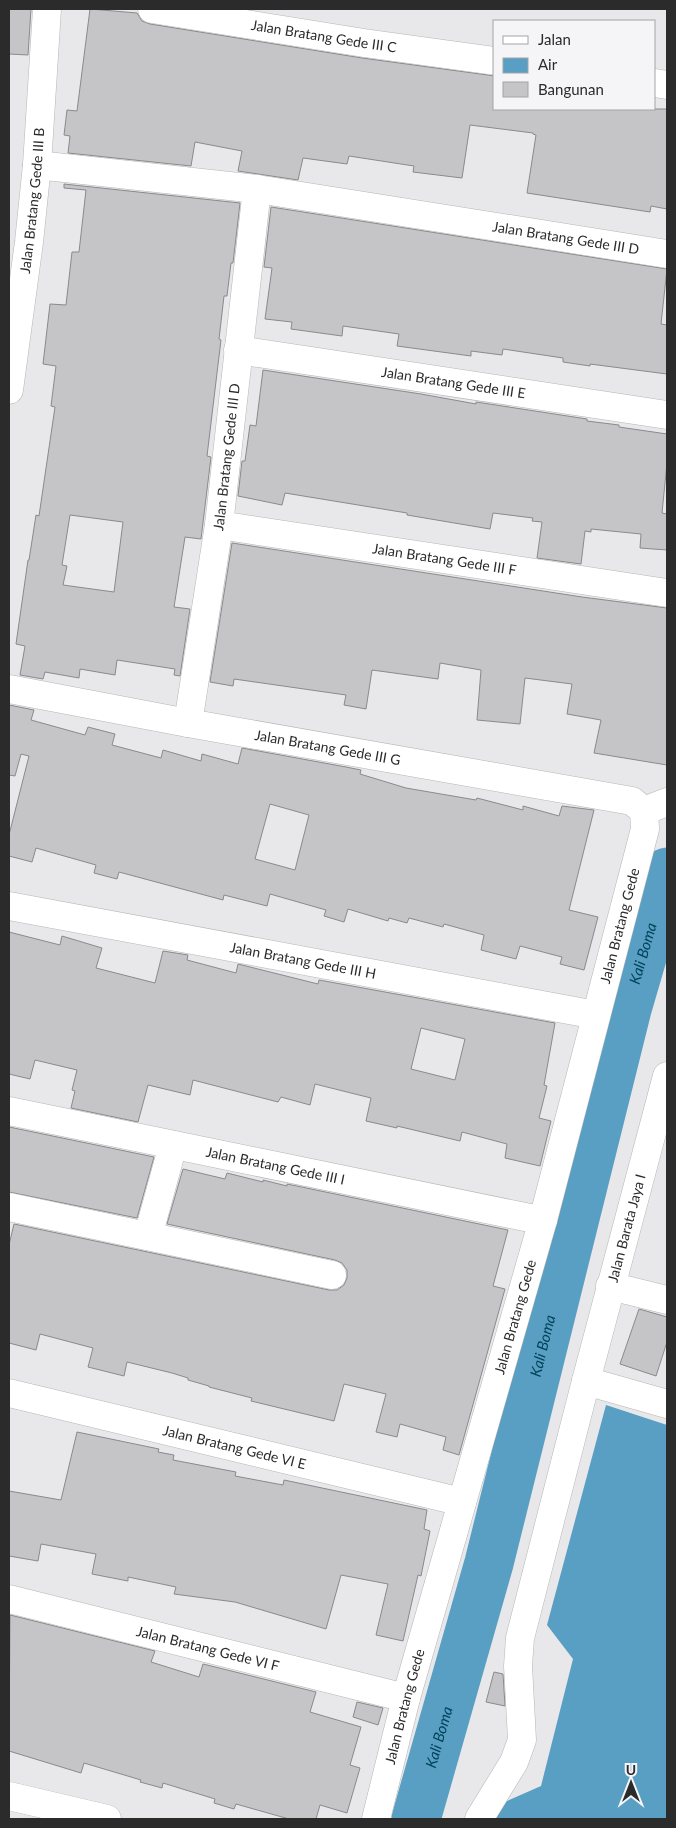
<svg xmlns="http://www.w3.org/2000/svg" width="676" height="1828" viewBox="0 0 676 1828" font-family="Lato,sans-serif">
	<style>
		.water { fill: #589fc3 }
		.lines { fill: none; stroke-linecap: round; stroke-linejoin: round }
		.river { stroke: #589fc3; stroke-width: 49 }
		.building { fill: #c5c5c7; stroke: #8a8a8c; fill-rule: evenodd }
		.street-casing { stroke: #b6b6b8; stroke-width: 29 }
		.street { stroke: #fff; stroke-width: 28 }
		.labels { text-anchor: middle; stroke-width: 4.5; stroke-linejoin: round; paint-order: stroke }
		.street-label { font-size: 14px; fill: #2b2b2c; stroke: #f5f5f7 }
		.water-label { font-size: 15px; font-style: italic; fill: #02425a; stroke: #f5f5f7 }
	</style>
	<rect width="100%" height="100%" fill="#e8e8ea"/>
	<path class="water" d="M606,1405L667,1425V1819H489L491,1808L541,1786L573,1659L547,1625Z"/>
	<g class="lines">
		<path class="river" id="s1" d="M416,1819L489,1563L627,1009L667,872"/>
	</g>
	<g class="building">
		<path d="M9,9H31L28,55L9,54Z"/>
		<path d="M90,9L137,13L142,21L150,24L362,58L495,76V109H667V209L651,206L650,212L527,193L536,135L533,134V133L470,125L462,178L413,172L414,166L349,156L347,164L303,158L298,180L238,171L242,151L195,142L191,166L68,153L70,136L64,135L67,110L77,111Z"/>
		<path d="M64,184L240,203L233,263H231L227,296H224L219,339L221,340L207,456L211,457L201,539L185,537L174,607L190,609L180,676L174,675L175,669L117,660L115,675L80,669L79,678L45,672L43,679L20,675L25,646L16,644L28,560H29L36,515L39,516L55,407L51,406L56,366L43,364L50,304L66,305L72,252H79L86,190L64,188ZM70,515L123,522L114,592L63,585L67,566L62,565Z"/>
		<path d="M271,207L667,269L661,324L667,325V374L590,364V366L563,362V358L503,349L502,355L471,351V356L397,346L399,334L343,326L342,336L291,329L292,322L265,319L272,268L264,267Z"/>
		<path d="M263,370L421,394L476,404V402L587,419V421L619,425V427L667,434V463L662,513L667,514V550L640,548L641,534L591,529V532L585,531L581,564L537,558L542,522L532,521L533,518L493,513L490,529L407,515V513L285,493L282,505L238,496L242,461H245L250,425L256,426Z"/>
		<path d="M232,543L582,597L667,608V765L594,753L601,720L567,714L572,684L525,678L520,724L477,720L481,670L440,663L438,679L372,670L366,709L344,705L346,695L234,679L233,686L210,682Z"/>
		<path d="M9,705L34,710L31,720L85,735L88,727L115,734L112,745L161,758L163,750L201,761L202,754L238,764L242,748L346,767L361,770L360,774L406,788L476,800L477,798L523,810V806L559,816L562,806L594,810L569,910L598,917L584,970L560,964L562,957L520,946L516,959L481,950L484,935L444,924L443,927L409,918L407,923L389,918L388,921L348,909L344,922L324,916L326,910L270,894L267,906L224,895L223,900L119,872L117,879L94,873L96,865L36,848L32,862L9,856V835L29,756L21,754L15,776L9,775ZM270,804L309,815L295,870L255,859Z"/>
		<path d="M9,932L60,945L62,936L102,948L96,968L155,983L163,951L188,955L187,960L236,973L238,964L318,984L319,980L555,1023L544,1085L547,1086L539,1118L551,1121L540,1166L505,1158L507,1144L462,1132L460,1141L397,1126V1128L366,1121L371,1098L315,1084L310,1105L281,1097L278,1102L193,1080L190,1095L148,1085L138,1122L71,1108L75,1091L72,1090L77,1070L35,1060L30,1079L9,1074ZM421,1028L465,1039L455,1080L411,1069Z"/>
		<path d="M9,1127L154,1157L137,1218L9,1192Z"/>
		<path d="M183,1169L225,1179L227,1173L263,1182V1180L287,1186V1184L508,1230L493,1286L505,1289L459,1455L443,1450L446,1437L400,1424L397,1437L376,1432L386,1394L344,1384L334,1421L251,1401L252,1398L209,1387V1386L188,1380V1378L172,1373L127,1362L124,1376L88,1367L93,1348L40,1334L36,1350L9,1343V1245L14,1224L329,1290H337L344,1285L347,1278V1270L342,1263L335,1260L167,1224Z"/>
		<path d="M639,1309L667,1317V1342L656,1376L620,1364Z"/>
		<path d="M77,1432L159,1449L158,1452L174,1455L173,1460L236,1472L235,1476L283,1485L284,1480L427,1510L424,1529L430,1531L421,1576L418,1575L403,1641L376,1635L388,1584L341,1575L326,1629L235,1602L174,1594L176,1587L128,1577V1581L92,1574L96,1554L41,1544L38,1561L9,1556V1491L61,1500Z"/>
		<path d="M10,1615L155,1651L151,1662L199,1677L203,1664L316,1692L310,1712L361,1727L350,1765L360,1768L347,1813L320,1805L316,1819H289L236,1804L234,1809L214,1803L215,1799L163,1783L162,1788L140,1782L141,1780L84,1763L81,1773L9,1751Z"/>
		<path d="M494,1672L503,1674L505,1706L486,1702Z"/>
		<path d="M357,1702L383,1708L378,1725L353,1717Z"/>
	</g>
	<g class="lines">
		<g class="street-casing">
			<g id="street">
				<path id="s2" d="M152,9L364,43L495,61"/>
				<path d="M655,83L667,85"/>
				<path id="s3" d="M37,165L257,189L667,254"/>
				<path id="s4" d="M238,350L667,415"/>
				<path id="s5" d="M9,390L29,242L37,165L47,9"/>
				<path id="s6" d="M219,525L667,593"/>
				<path id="s7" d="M9,689L188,723L632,801L644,811"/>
				<path id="s8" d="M188,723L219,525L257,189"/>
				<path d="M644,811L667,802"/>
				<path id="s9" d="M9,906L596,1015"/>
				<path id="s10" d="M9,1111L525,1217L543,1220"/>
				<path d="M9,1207L332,1275"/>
				<path d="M148,1236L173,1145"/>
				<path d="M610,1286L667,1300"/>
				<path d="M586,1381L667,1404"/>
				<path id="s11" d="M9,1393L462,1502"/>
				<path id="s12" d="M9,1599L406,1698"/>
				<path d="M9,1796L107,1819"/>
				<path id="s13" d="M376,1819L406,1698L543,1220L645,829L644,811"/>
				<path id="s14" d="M479,1819L514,1762L522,1740L518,1666L520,1638L586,1381L667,1076"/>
			</g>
		</g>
		<use href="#street" class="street"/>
	</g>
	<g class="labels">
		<g class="street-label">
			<text dy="5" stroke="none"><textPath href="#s2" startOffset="174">Jalan Bratang Gede III C</textPath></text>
			<text dy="5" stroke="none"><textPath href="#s5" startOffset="191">Jalan Bratang Gede III B</textPath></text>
			<text dy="5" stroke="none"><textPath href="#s3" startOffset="534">Jalan Bratang Gede III D</textPath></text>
			<text dy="5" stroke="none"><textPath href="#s4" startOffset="218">Jalan Bratang Gede III E</textPath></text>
			<text dy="5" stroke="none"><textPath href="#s8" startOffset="269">Jalan Bratang Gede III D</textPath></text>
			<text dy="5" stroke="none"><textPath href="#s6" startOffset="228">Jalan Bratang Gede III F</textPath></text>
			<text dy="5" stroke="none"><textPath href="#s7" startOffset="324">Jalan Bratang Gede III G</textPath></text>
			<text dy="5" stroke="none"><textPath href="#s13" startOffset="926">Jalan Bratang Gede</textPath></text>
			<text dy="5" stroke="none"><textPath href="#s9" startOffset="299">Jalan Bratang Gede III H</textPath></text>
			<text dy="5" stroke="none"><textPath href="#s10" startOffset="272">Jalan Bratang Gede III I</textPath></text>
			<text dy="5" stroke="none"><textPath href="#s14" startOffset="616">Jalan Barata Jaya I</textPath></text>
			<text dy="5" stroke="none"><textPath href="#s13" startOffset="521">Jalan Bratang Gede</textPath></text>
			<text dy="5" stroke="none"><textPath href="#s11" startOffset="232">Jalan Bratang Gede VI E</textPath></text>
			<text dy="5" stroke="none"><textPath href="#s12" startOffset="205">Jalan Bratang Gede VI F</textPath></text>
			<text dy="5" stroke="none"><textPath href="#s13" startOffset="116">Jalan Bratang Gede</textPath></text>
		</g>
		<g class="water-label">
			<text dy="5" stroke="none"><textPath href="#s1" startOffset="895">Kali Boma</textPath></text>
			<text dy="5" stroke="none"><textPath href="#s1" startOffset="490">Kali Boma</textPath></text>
			<text dy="5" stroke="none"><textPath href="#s1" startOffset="85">Kali Boma</textPath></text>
		</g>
	</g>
	<rect width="676" height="1828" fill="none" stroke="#2b2b2c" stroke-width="20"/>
	<rect x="493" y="20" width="162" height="90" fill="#f5f5f7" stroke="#a4a4a6"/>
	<rect x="503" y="36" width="25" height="8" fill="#ffffff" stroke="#a4a4a6"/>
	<text x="538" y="45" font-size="15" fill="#2b2b2c">Jalan</text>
	<rect x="503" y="58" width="25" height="15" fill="#589fc3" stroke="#a4a4a6"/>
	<text x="538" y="70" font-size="15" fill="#2b2b2c">Air</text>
	<rect x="503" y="82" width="25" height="15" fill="#c5c5c7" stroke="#a4a4a6"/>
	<text x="538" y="95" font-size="15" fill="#2b2b2c">Bangunan</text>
	<g transform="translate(631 1783)" stroke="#f5f5f7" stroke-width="4" paint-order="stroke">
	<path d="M0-4L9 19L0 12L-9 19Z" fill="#2b2b2c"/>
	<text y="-8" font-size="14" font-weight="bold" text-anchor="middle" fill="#2b2b2c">U</text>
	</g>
</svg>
